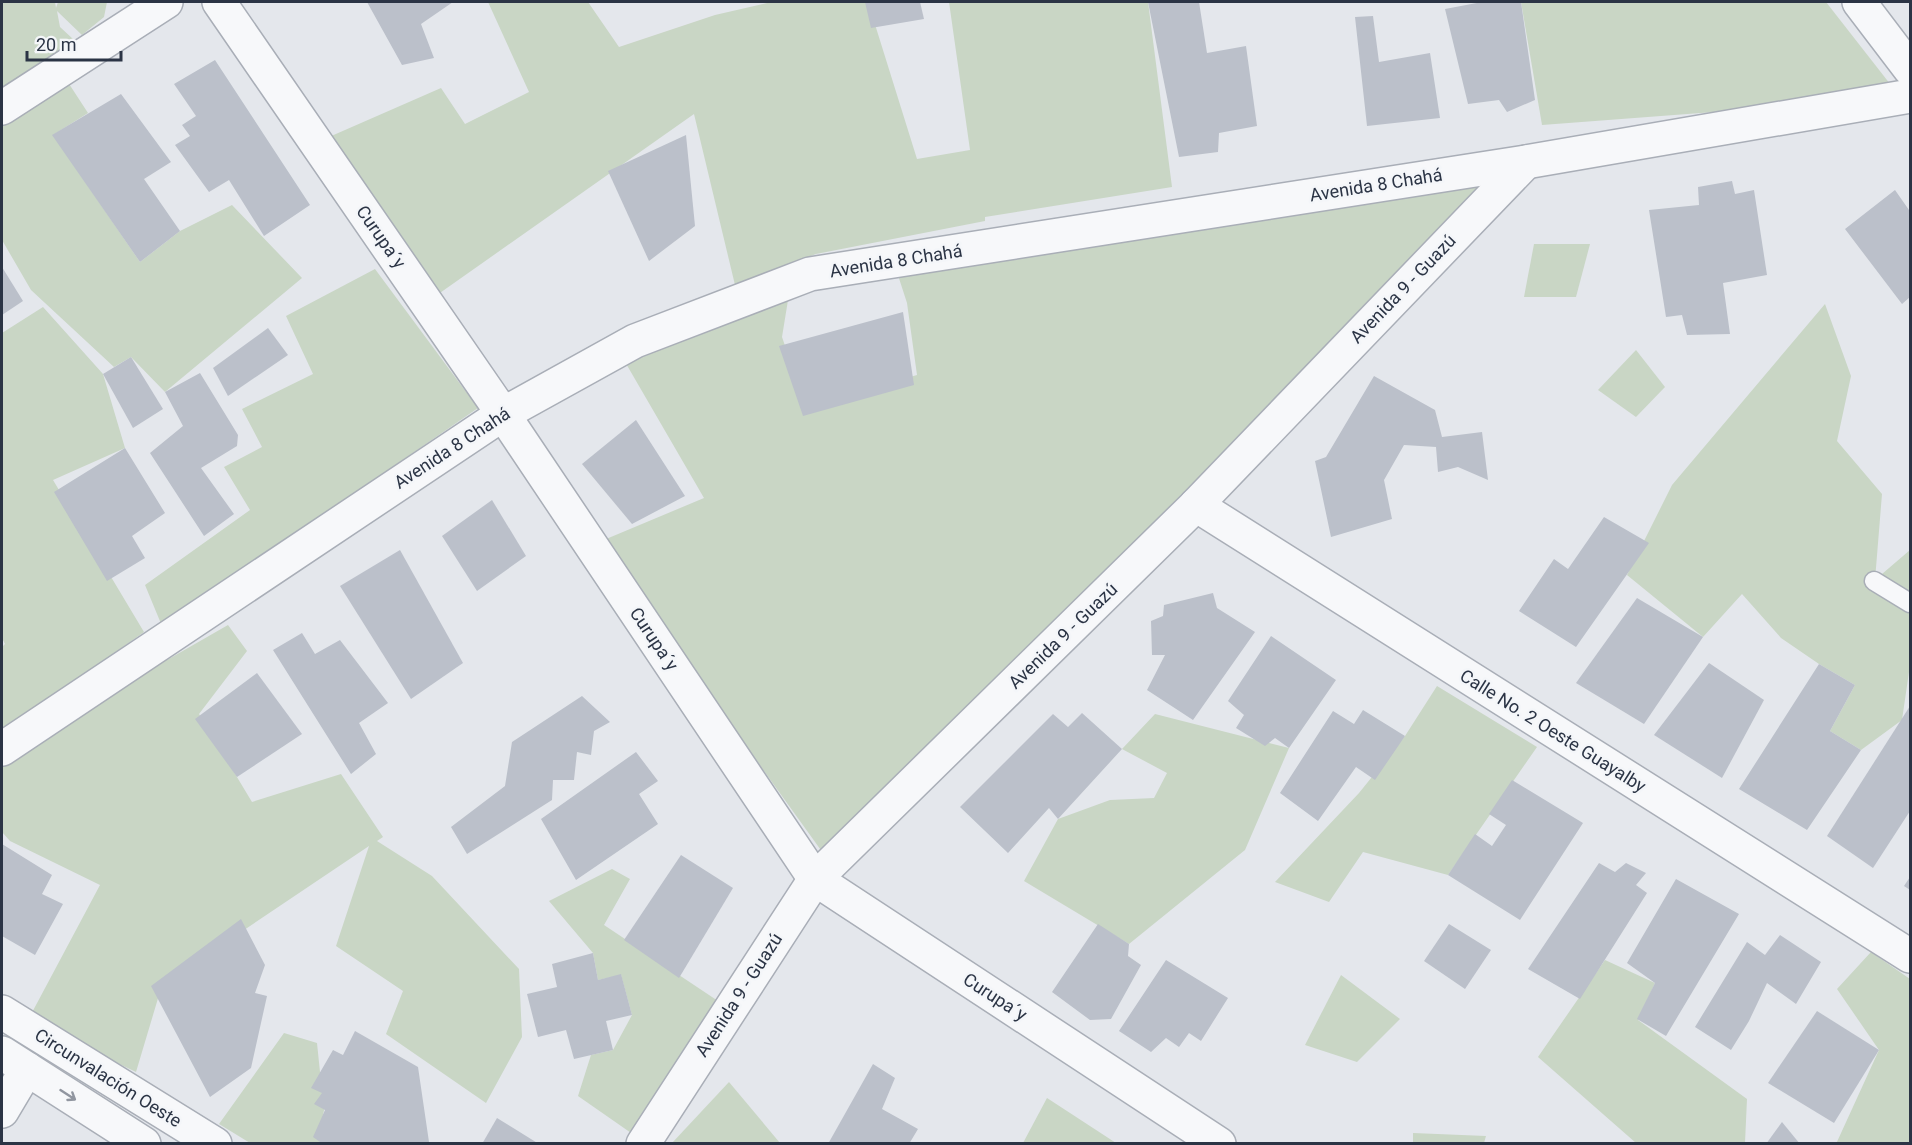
<svg xmlns="http://www.w3.org/2000/svg" width="1912" height="1145" viewBox="0 0 1912 1145" font-family="Roboto,sans-serif">
	<style>
		.green { fill: #c9d6c5 }
		.building { fill: #bbc0ca }
		.lines { fill: none; stroke-linecap: round; stroke-linejoin: round }
		.service-casing { stroke: #a9aeb7; stroke-width: 21 }
		.minor-casing { stroke: #a9aeb7; stroke-width: 36 }
		.service { stroke: #f7f8fa; stroke-width: 18 }
		.minor { stroke: #f7f8fa; stroke-width: 33 }
		.oneway { stroke: #9196a0 }
		.labels { text-anchor: middle; stroke-width: 5; stroke-linejoin: round; paint-order: stroke }
		.street-label { font-size: 18px; fill: #2b3445; stroke: #f4f6f9 }
	</style>
	<rect width="100%" height="100%" fill="#e4e7ec"/>
	<g class="green">
		<path d="M2,2H55L56,8L58,2H107L104,17L82,35L57,11L60,27L87,52L2,103Z"/>
		<path d="M488,2H588L619,47L715,15L767,3L768,2H868L917,159L970,150L949,2H1148L1172,187L985,217V221L816,254L735,285L694,114L437,295L329,137L441,88L465,124L529,92Z"/>
		<path d="M1521,2H1826L1901,98L1542,125Z"/>
		<path d="M60,70L88,113L53,135L140,262L180,231L232,205L302,278L165,392L131,357L114,367L31,290L2,240V108Z"/>
		<path d="M1491,175L828,860L599,542L704,498L621,355L789,294L782,337L806,407L917,375L907,303L896,269Z"/>
		<path d="M1534,244H1590L1576,297H1524Z"/>
		<path d="M375,269L478,408L162,626L145,585L250,510L224,467L262,447L242,409L313,374L286,316Z"/>
		<path d="M1825,304L1851,376L1837,441L1882,494L1875,580L1910,550V665L1902,720L1861,750L1830,731L1855,685L1819,664L1781,638L1742,594L1703,637L1627,575L1672,485Z"/>
		<path d="M43,307L103,374L125,448L53,480L144,632L2,733V647L5,644L2,638V333Z"/>
		<path d="M1636,350L1665,387L1636,417L1598,390Z"/>
		<path d="M228,625L247,651L199,714L252,802L341,774L383,837L377,841L432,876L519,969L522,1037L486,1103L386,1034L403,991L336,946L369,846L162,985L136,1072L28,1020L100,885L10,841L2,832V754L160,649L167,660Z"/>
		<path d="M1437,686L1537,747L1448,875L1363,852L1329,902L1275,882L1359,793L1405,736Z"/>
		<path d="M1155,714L1289,748L1245,850L1129,944L1024,881L1058,819L1110,800L1154,798L1167,773L1122,749Z"/>
		<path d="M612,869L630,879L604,925L718,1001L634,1135L578,1096L591,1055L613,1050L632,1015L621,975L598,980L593,953L549,901Z"/>
		<path d="M1871,952L1910,979V1143L1836,1144L1879,1050L1837,989Z"/>
		<path d="M1605,960L1655,983L1638,1020L1747,1099L1745,1143H1636L1538,1057Z"/>
		<path d="M1341,975L1400,1019L1357,1062L1305,1045Z"/>
		<path d="M284,1033L317,1043L320,1072L331,1076L322,1120L342,1143H250L219,1124Z"/>
		<path d="M729,1082L780,1143H672Z"/>
		<path d="M1047,1098L1116,1143H1023Z"/>
		<path d="M1413,1133L1486,1136L1484,1143L1413,1144Z"/>
	</g>
	<g class="building">
		<path d="M367,2H453L421,24L434,58L402,65Z"/>
		<path d="M865,2H920L924,19L871,28Z"/>
		<path d="M1148,2H1199L1207,53L1246,46L1257,126L1219,133L1218,152L1179,157Z"/>
		<path d="M1482,2H1521L1535,100L1507,112L1499,100L1468,104L1445,9Z"/>
		<path d="M1373,16L1379,62L1430,53L1440,118L1367,126L1355,17Z"/>
		<path d="M215,60L310,205L264,236L229,180L209,192L175,145L190,136L182,125L196,116L174,84Z"/>
		<path d="M121,94L171,162L144,179L180,231L140,262L52,135Z"/>
		<path d="M686,135L695,226L649,261L608,171Z"/>
		<path d="M1732,181L1735,194L1754,190L1767,275L1723,283L1730,334L1687,335L1682,315L1666,317L1649,210L1699,205L1698,187Z"/>
		<path d="M1895,190L1909,210L1910,209V297L1902,304L1845,229Z"/>
		<path d="M2,267L23,301L2,315Z"/>
		<path d="M903,312L914,385L803,416L779,346Z"/>
		<path d="M268,328L288,355L228,396L213,368Z"/>
		<path d="M131,357L163,409L133,428L103,374Z"/>
		<path d="M200,373L238,435L237,446L201,468L234,514L204,536L150,453L183,426L165,392Z"/>
		<path d="M1374,376L1435,410L1442,437L1482,432L1488,480L1458,467L1438,472L1436,447L1404,445L1384,480L1392,519L1331,537L1315,461L1326,457Z"/>
		<path d="M636,420L685,496L632,524L582,464Z"/>
		<path d="M125,448L165,513L132,536L145,558L107,581L54,492Z"/>
		<path d="M492,500L526,556L477,591L442,536Z"/>
		<path d="M1604,517L1649,543L1576,647L1519,611L1554,559L1568,569Z"/>
		<path d="M400,550L463,663L411,699L340,586Z"/>
		<path d="M1213,593L1217,608L1255,632L1193,720L1147,690L1165,655H1152L1151,621L1163,616L1164,605Z"/>
		<path d="M1637,598L1703,637L1644,724L1576,683Z"/>
		<path d="M302,633L315,654L340,640L388,703L359,723L376,754L351,774L273,650Z"/>
		<path d="M1271,636L1336,680L1289,748L1275,738L1265,746L1236,728L1244,715L1228,701Z"/>
		<path d="M1709,663L1764,700L1722,778L1654,735Z"/>
		<path d="M1819,664L1855,685L1830,731L1861,750L1807,830L1739,789Z"/>
		<path d="M257,673L302,734L237,777L195,719Z"/>
		<path d="M582,696L610,722L594,731L591,755L577,752L574,780H553L552,800L467,854L451,827L505,786L512,742Z"/>
		<path d="M1910,706V811L1873,868L1827,836Z"/>
		<path d="M1363,710L1405,736L1375,780L1356,767L1318,821L1280,793L1333,711L1354,724Z"/>
		<path d="M1082,713L1122,749L1058,819L1049,808L1008,853L960,807L1053,714L1068,727Z"/>
		<path d="M636,752L658,781L639,794L658,824L576,880L541,819Z"/>
		<path d="M1512,780L1583,823L1520,920L1448,875L1475,834L1492,846L1506,825L1489,814Z"/>
		<path d="M2,844L52,875L42,894L63,904L35,955L2,936Z"/>
		<path d="M681,855L733,888L679,978L624,940Z"/>
		<path d="M1599,863L1615,872L1626,863L1646,873L1636,885L1647,893L1580,999L1528,969Z"/>
		<path d="M1910,877V890L1904,886Z"/>
		<path d="M1676,879L1739,914L1666,1036L1637,1019L1655,983L1627,963Z"/>
		<path d="M241,919L265,965L255,993L267,996L251,1068L210,1097L151,986Z"/>
		<path d="M1098,924L1129,944L1128,956L1141,965L1111,1019L1090,1020L1052,992Z"/>
		<path d="M1449,924L1491,950L1465,989L1424,961Z"/>
		<path d="M1780,935L1821,962L1796,1004L1767,983L1749,1021L1731,1050L1695,1027L1747,942L1765,955Z"/>
		<path d="M593,953L598,980L621,974L632,1015L606,1021L613,1050L574,1059L566,1030L538,1037L527,994L557,987L552,964Z"/>
		<path d="M1166,960L1228,998L1201,1041L1189,1033L1179,1047L1166,1038L1151,1052L1119,1031Z"/>
		<path d="M1817,1011L1879,1050L1834,1123L1768,1083Z"/>
		<path d="M355,1031L418,1067L429,1142L323,1144L313,1137L325,1110L314,1104L322,1093L311,1088L333,1050L343,1055Z"/>
		<path d="M873,1064L895,1078L882,1109L918,1129L909,1144H828Z"/>
		<path d="M497,1118L539,1144H482Z"/>
		<path d="M1782,1122L1800,1144H1766Z"/>
	</g>
	<g class="lines">
		<g class="service-casing">
			<path id="service" d="M1874,581L1910,603"/>
		</g>
		<g class="minor-casing">
			<g id="minor">
				<path d="M219,2L503,414L815,879L1219,1144"/>
				<path d="M1859,2L1910,69"/>
				<path d="M2,108L166,2"/>
				<path d="M1196,505L1910,956"/>
				<path d="M2,749L503,414L635,341L810,274L1526,162L1910,96"/>
				<path d="M2,1012L215,1144"/>
				<path d="M2,1053L144,1144"/>
				<path d="M2,1111L27,1069"/>
				<path d="M643,1144L815,879L1196,505L1526,162"/>
			</g>
		</g>
		<use href="#service" class="service"/>
		<use href="#minor" class="minor"/>
	</g>
	<defs><path id="oneway-shaft" d="M-6 0H5M1.5-3L5.5 0L1.5 3" fill="none" stroke-width="1.6" stroke-linecap="round" stroke-linejoin="round" transform="scale(1.5)"/></defs>
	<use class="oneway" href="#oneway-shaft" transform="translate(68 1095) rotate(33)"/>
	<g class="labels">
		<g class="street-label">
			<text transform="translate(1376 185) rotate(-9)" y="6">Avenida 8 Chahá</text>
			<text transform="translate(381 237) rotate(55)" y="6">Curupa´y</text>
			<text transform="translate(896 261) rotate(-9)" y="6">Avenida 8 Chahá</text>
			<text transform="translate(1403 289) rotate(-46)" y="6">Avenida 9 - Guazú</text>
			<text transform="translate(452 448) rotate(-33)" y="6">Avenida 8 Chahá</text>
			<text transform="translate(1063 636) rotate(-44)" y="6">Avenida 9 - Guazú</text>
			<text transform="translate(654 639) rotate(56)" y="6">Curupa´y</text>
			<text transform="translate(1553 731) rotate(32)" y="6">Calle No. 2 Oeste Guayalby</text>
			<text transform="translate(739 995) rotate(-57)" y="6">Avenida 9 - Guazú</text>
			<text transform="translate(995 997) rotate(33)" y="6">Curupa´y</text>
			<text transform="translate(108 1078) rotate(32)" y="6">Circunvalación Oeste</text>
		</g>
	</g>
	<rect width="1912" height="1145" fill="none" stroke="#2b3445" stroke-width="6"/>
	<path d="M27 51v9h94v-9" fill="none" stroke="#2b3445" stroke-width="3"/>
	<text x="36" y="51" font-size="18" fill="#2b3445" stroke="#f4f6f9" stroke-width="4.5" paint-order="stroke">20 m</text>
</svg>
